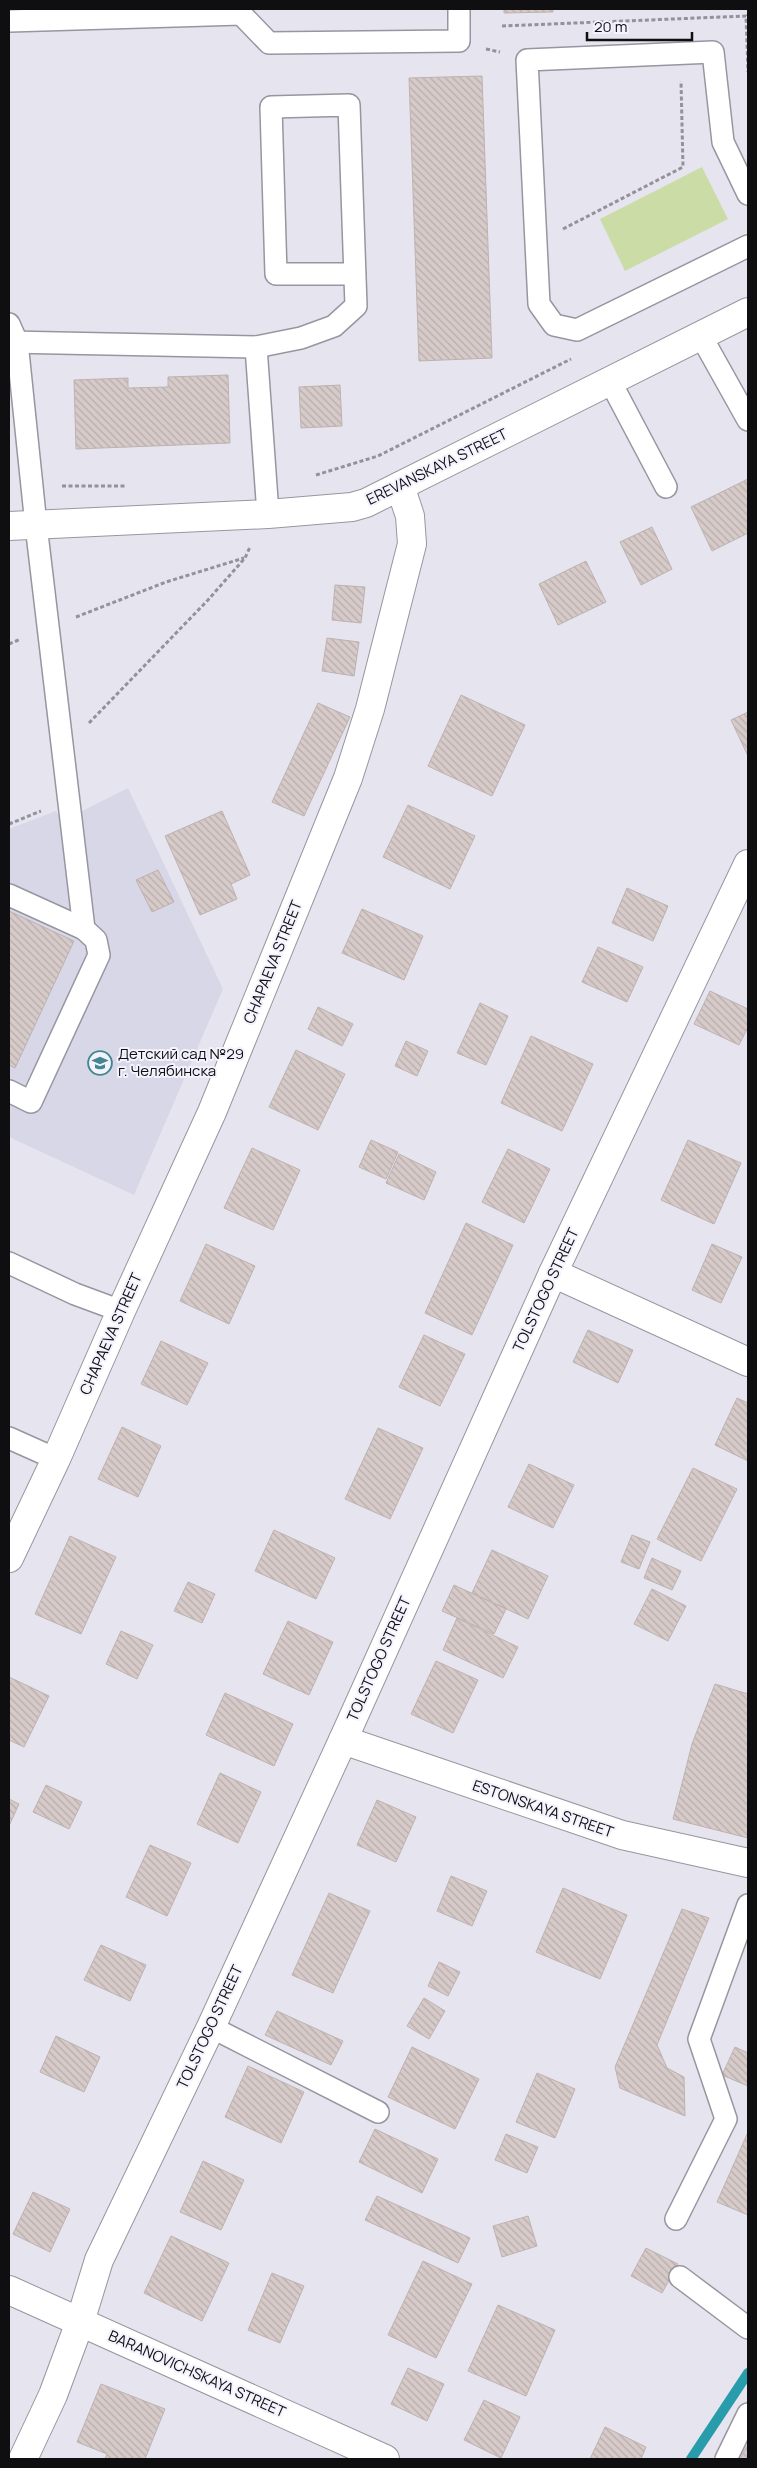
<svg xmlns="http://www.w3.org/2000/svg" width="757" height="2468" viewBox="0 0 757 2468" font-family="Manrope,sans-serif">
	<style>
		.built { fill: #d8d7e8 }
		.garden { fill: #cbdca7 }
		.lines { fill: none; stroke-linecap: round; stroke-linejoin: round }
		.stream { stroke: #289cab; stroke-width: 10 }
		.building { fill: url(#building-back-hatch); stroke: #beb2b0 }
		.lane-casing { stroke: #9796a0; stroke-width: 24 }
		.street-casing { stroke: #9796a0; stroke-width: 30 }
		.path { stroke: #929299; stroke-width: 3; stroke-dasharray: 4 2.5; stroke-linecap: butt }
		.lane { stroke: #fff; stroke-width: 21 }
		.street { stroke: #fff; stroke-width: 28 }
		.labels { text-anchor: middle; stroke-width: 4; stroke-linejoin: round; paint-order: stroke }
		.street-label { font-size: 15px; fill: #0f0f12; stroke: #f3f2fd }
		.poi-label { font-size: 15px; fill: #0f0f12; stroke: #f3f2fd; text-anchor: start }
	</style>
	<defs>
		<pattern id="building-back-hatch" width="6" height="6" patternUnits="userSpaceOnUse" patternTransform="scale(1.25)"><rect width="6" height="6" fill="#d7cbc9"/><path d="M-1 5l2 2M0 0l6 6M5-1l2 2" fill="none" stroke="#b7adac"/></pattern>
	</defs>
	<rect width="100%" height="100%" fill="#e6e5ef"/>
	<path class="built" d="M128,788L223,989L134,1195L9,1137V829L56,811L62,821Z"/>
	<path class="garden" d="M702,167L728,219L625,271L600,219Z"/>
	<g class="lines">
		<path class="stream" d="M691,2459L748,2373"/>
	</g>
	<g class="building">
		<path d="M504,9H553V12L504,13Z"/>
		<path d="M482,76L492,358L419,361L409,78Z"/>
		<path d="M228,375L230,443L76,449L74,380L128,378V388L168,387V377Z"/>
		<path d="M340,385L342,426L301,428L299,387Z"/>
		<path d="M748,479V533L712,551L691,507Z"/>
		<path d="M652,527L672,569L641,585L620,542Z"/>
		<path d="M586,561L606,602L558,625L539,584Z"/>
		<path d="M335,585L365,587L361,623L332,620Z"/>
		<path d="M327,638L359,642L354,676L322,671Z"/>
		<path d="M461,695L525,725L492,796L428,766Z"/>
		<path d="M318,703L350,717L304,816L272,802Z"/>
		<path d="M748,712V756L731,720Z"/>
		<path d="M408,805L475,836L450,889L383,857Z"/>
		<path d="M222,811L250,875L231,884L237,899L200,915L165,836Z"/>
		<path d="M158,870L174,902L152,912L136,880Z"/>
		<path d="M627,888L668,906L653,941L612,923Z"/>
		<path d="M362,909L423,936L404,980L342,953Z"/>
		<path d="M9,911L74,941L15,1068L9,1065Z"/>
		<path d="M598,947L643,967L627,1002L582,982Z"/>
		<path d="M710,991L748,1009V1027L739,1045L694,1024Z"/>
		<path d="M480,1003L508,1016L486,1065L457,1053Z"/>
		<path d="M318,1007L353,1024L342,1046L308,1029Z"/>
		<path d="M531,1036L593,1064L562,1131L501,1103Z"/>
		<path d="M406,1041L428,1051L417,1076L395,1066Z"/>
		<path d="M296,1050L345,1074L318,1130L269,1107Z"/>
		<path d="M371,1140L398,1152L386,1179L359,1167Z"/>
		<path d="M688,1140L741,1163L714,1224L661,1200Z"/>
		<path d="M252,1148L300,1170L273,1230L224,1208Z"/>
		<path d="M508,1149L550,1169L524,1223L482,1202Z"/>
		<path d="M399,1154L436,1172L424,1200L386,1183Z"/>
		<path d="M466,1223L513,1245L472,1335L425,1313Z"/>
		<path d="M206,1244L255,1266L229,1324L180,1301Z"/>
		<path d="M712,1244L742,1257L721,1303L692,1290Z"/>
		<path d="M588,1330L633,1350L618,1383L573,1362Z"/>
		<path d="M424,1335L465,1354L440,1406L399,1387Z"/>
		<path d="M161,1341L208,1363L187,1405L141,1384Z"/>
		<path d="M737,1398L748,1403V1461L715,1445Z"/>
		<path d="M122,1427L161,1446L138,1497L98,1479Z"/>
		<path d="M378,1428L423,1448L390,1519L345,1499Z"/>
		<path d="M529,1464L574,1485L553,1528L508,1507Z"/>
		<path d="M693,1468L737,1489L701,1561L657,1539Z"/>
		<path d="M274,1530L335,1558L316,1599L255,1571Z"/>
		<path d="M632,1535L650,1542L639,1569L621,1562Z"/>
		<path d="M70,1536L116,1557L81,1634L35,1614Z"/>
		<path d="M492,1550L548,1576L528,1619L472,1593Z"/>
		<path d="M652,1558L681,1571L672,1590L644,1578Z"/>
		<path d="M188,1582L215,1594L202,1623L174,1611Z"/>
		<path d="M454,1585L506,1609L494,1634L442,1611Z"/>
		<path d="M652,1589L686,1606L668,1641L634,1624Z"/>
		<path d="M457,1618L518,1647L503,1678L443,1650Z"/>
		<path d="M288,1621L333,1642L309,1695L263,1674Z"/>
		<path d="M121,1631L153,1645L137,1679L106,1664Z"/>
		<path d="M436,1661L478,1680L453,1733L411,1714Z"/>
		<path d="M9,1677L49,1696L24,1747L9,1740Z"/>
		<path d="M715,1684L748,1694V1838L673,1819L692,1744Z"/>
		<path d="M225,1693L293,1724L274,1766L206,1735Z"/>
		<path d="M220,1773L261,1792L238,1843L197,1824Z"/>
		<path d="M46,1785L82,1802L69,1829L33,1812Z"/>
		<path d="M9,1799L19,1804L9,1826Z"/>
		<path d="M377,1800L416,1817L396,1862L357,1845Z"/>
		<path d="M150,1845L191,1863L167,1916L126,1897Z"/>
		<path d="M451,1876L487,1891L472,1926L437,1911Z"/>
		<path d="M563,1888L627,1915L600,1979L536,1952Z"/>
		<path d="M329,1893L370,1911L333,1993L292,1975Z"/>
		<path d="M682,1909L709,1918L657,2045L667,2068L684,2077L685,2116L620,2088L615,2067Z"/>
		<path d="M101,1945L146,1965L130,2001L84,1980Z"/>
		<path d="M439,1962L460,1972L448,1996L428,1986Z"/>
		<path d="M424,1998L445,2011L429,2039L407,2026Z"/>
		<path d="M277,2011L343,2041L331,2065L265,2035Z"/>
		<path d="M56,2036L100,2057L84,2092L40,2072Z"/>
		<path d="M412,2047L479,2079L455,2129L388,2097Z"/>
		<path d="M735,2047L748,2053V2086L722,2075Z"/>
		<path d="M248,2066L304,2092L281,2143L225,2117Z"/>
		<path d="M537,2073L575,2089L555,2138L516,2122Z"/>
		<path d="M375,2129L438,2159L422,2193L359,2162Z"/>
		<path d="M748,2132V2215L717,2202Z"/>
		<path d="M506,2134L538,2147L527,2173L495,2160Z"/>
		<path d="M203,2161L244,2180L221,2230L180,2212Z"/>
		<path d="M33,2192L70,2209L50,2252L13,2234Z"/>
		<path d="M377,2196L470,2238L458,2263L365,2220Z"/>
		<path d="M528,2216L537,2246L502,2257L493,2226Z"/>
		<path d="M171,2236L229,2263L202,2321L144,2293Z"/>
		<path d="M646,2248L678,2264L662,2293L631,2276Z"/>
		<path d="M423,2261L472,2284L436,2358L388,2335Z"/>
		<path d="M272,2273L304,2286L280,2343L248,2330Z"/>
		<path d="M498,2305L555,2330L526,2396L468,2371Z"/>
		<path d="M408,2368L444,2384L427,2421L391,2404Z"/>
		<path d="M101,2384L165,2409L145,2459H105L107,2454L77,2442Z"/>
		<path d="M484,2400L520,2417L501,2458L464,2440Z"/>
		<path d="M605,2427L646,2447L641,2459H590Z"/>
		<path d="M747,2446L748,2459H740Z"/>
	</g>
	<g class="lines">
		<g class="lane-casing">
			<g id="lane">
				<path d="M9,21L241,14L269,43L459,41V9"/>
				<path d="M748,194L723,142L713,52L527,60L539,304L554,325L577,330L748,246"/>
				<path d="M9,324L17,342L36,525L84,929L96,940L99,955L31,1102L9,1091"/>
				<path d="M701,336L748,420"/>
				<path d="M9,342L256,347L301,338L334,326L356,306L349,105L271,107L276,274H355"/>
				<path d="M256,347L268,514"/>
				<path d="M610,381L666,487"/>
				<path d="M9,895L84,929"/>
				<path d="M9,1263L75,1294L121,1311"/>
				<path d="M9,1438L56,1459"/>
				<path d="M211,2027L378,2112"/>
				<path d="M676,2219L726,2119L699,2039L748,1905"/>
				<path d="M680,2277L748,2328"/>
				<path d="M726,2459L748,2414"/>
			</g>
		</g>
		<g class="street-casing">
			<g id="street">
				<path d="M9,526L268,514L352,507L366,503L748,312"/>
				<path d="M553,1273L748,1362"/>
				<path d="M9,1558L56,1459L121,1311L212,1112L348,778L370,709L412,544L410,516L400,486"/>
				<path d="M343,1740L622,1835L748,1863"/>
				<path d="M9,2290L385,2459"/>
				<path d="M23,2459L53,2395L80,2322L99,2260L211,2027L343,1740L553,1273L748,864"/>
			</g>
		</g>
		<g class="path">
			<path d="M502,26L746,16L748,72"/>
			<path d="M486,49L500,52"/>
			<path d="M563,229L683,167L681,81"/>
			<path d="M316,475L378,456L571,359"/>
			<path d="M62,486H126"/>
			<path d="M76,617L166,582L244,558"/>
			<path d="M9,644L21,639"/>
			<path d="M89,723L208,600L245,558L250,547"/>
			<path d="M9,824L41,811"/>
		</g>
		<use href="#lane" class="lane"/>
		<use href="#street" class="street"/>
	</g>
	<defs>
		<g id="school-ring" transform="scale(1.25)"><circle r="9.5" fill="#f3f2fd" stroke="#40878f" stroke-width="1.5"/><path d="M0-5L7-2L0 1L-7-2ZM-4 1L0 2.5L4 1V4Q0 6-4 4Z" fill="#40878f"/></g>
	</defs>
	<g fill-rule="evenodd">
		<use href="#school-ring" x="100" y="1063"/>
	</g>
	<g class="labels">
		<g class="street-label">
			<text transform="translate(437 467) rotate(-26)" y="5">EREVANSKAYA STREET</text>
			<text transform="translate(273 962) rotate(-68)" y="5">CHAPAEVA STREET</text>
			<text transform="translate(546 1290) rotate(-65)" y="5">TOLSTOGO STREET</text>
			<text transform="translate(111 1334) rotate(-66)" y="5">CHAPAEVA STREET</text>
			<text transform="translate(379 1659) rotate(-66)" y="5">TOLSTOGO STREET</text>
			<text transform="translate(543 1809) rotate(19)" y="5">ESTONSKAYA STREET</text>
			<text transform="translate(210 2027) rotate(-65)" y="5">TOLSTOGO STREET</text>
			<text transform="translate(197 2374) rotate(24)" y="5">BARANOVICHSKAYA STREET</text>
		</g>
		<g class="poi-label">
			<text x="118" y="1059">Детский сад №29<tspan x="118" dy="17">г. Челябинска</tspan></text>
		</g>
	</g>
	<rect width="757" height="2468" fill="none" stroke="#0f0f12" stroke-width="20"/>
	<path d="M587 32v8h105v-8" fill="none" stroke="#0f0f12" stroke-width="2.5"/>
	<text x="594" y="32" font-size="15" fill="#0f0f12" stroke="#f3f2fd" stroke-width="4" paint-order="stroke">20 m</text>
</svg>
